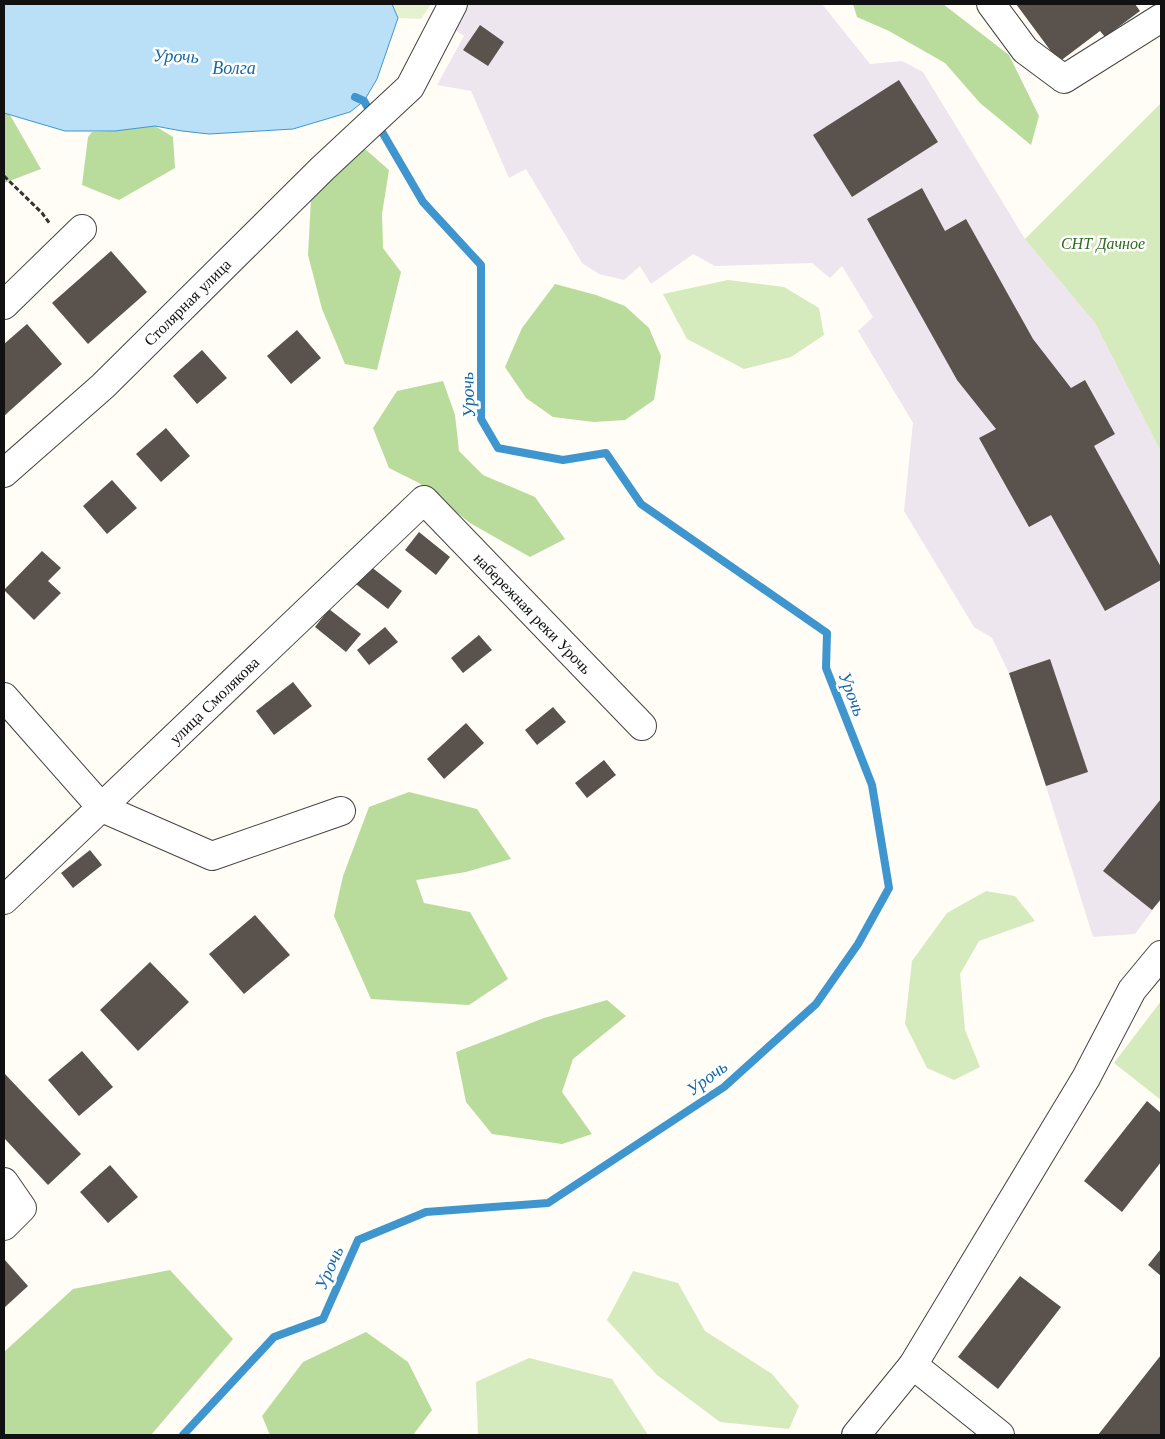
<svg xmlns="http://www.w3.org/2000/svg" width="1165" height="1439" viewBox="0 0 1165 1439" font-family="'Libre Baskerville',serif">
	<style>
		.industrial { fill: #eee6ef }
		.green { fill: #d5ebbd }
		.forest { fill: #b9dc9c }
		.pitch { fill: #e6f2cf }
		.water { fill: #b9e0f7; stroke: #3f96cf }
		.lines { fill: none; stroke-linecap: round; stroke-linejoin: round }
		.stream { stroke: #3f96cf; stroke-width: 8 }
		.building { fill: #5a524d }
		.minor-casing { stroke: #444; stroke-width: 30 }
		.path { stroke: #333; stroke-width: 3; stroke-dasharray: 5 2.5; stroke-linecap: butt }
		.minor { stroke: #fff; stroke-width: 28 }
		.labels { text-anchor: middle; stroke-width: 5; stroke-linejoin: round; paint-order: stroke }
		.park-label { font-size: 16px; font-style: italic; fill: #2f6b1f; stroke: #fff }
		.street-label { font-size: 16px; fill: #111; stroke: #fff }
		.water-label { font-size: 18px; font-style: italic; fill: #1768a6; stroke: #fff }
	</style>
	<rect width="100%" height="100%" fill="#fffdf5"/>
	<path class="industrial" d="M465,4H822L870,64L902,61L923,72L1025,239L1095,323L1161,452V899L1135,934L1093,937L1046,786L1009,673L992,638L974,627L904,511L913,423L858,331L873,317L842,266L830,278L812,263L715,266L693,254L651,284L640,266L624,280L599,274L582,263L526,169L509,178L471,91L437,85L464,36L451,27Z"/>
	<g class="green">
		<path d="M1161,103V452L1095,323L1025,239Z"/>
		<path d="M728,280L784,287L819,308L824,335L791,357L744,369L687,339L663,294Z"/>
		<path d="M986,891L1015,896L1035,921L979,941L960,974L965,1030L980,1067L954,1080L927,1068L905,1024L912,961L947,913Z"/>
		<path d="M1161,1001V1100L1114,1063Z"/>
		<path d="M633,1271L678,1283L705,1331L772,1374L799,1406L789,1429L720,1422L657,1375L607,1320Z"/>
		<path d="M529,1358L612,1379L648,1435H478L476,1382Z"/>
	</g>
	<g class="forest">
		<path d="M853,4H943L1009,55L1039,116L1031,145L980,103L945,63L889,31L857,17Z"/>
		<path d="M4,113L10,115L41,169L4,183Z"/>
		<path d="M155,126L173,137L175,168L119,200L82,185L88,137L92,132L115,131Z"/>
		<path d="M365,149L389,170L382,214L383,248L401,272L377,370L345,364L322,309L308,255L311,199Z"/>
		<path d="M555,284L596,295L625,306L649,328L661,356L654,400L625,420L594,422L553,417L526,398L505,367L522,328Z"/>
		<path d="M443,381L455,415L459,451L483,475L535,497L565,539L530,557L470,523L419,483L389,468L373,428L397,391Z"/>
		<path d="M409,792L477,809L511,859L466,872L416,880L424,903L470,912L508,979L469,1005L371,999L334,916L343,876L369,807Z"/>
		<path d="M607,1000L626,1016L573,1059L562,1092L592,1134L562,1144L492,1134L466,1102L456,1052L544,1018Z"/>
		<path d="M170,1270L233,1339L151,1435H4V1352L73,1289Z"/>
		<path d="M366,1332L408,1362L432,1410L413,1435H270L262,1416L303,1362Z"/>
	</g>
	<path class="pitch" d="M392,4H431L421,19L398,18Z"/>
	<path class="water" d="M4,4H392L398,18L377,79L364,101L350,112L293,129L209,134L182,131L155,126L115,131H65L4,113Z"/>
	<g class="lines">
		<g class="stream">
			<path d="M355,97L364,101L372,115"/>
			<path d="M183,1435L274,1337L323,1319L358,1240L426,1212L548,1203L724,1087L816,1004L858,944L889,888L872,785L826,668L827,633L641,504L606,453L563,460L498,448L481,419V265L423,202L378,125"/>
		</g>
	</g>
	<g class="building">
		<path d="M1016,4H1135L1140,11L1105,37L1100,31L1059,62Z"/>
		<path d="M480,25L504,42L488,66L463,50Z"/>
		<path d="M899,80L938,142L852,197L813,135Z"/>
		<path d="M922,188L945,231L966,219L1033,339L1071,388L1085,380L1115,434L1094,446L1161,567V580L1105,611L1051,515L1029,527L979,438L996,429L957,380L867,219Z"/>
		<path d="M111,251L147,292L88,344L52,303Z"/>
		<path d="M27,324L62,364L4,416V344Z"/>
		<path d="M297,330L321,358L291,384L267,356Z"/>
		<path d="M202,350L227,378L197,404L173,376Z"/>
		<path d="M166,428L190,456L161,482L136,454Z"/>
		<path d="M112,480L137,508L107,534L83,506Z"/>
		<path d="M419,532L450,557L436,575L405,550Z"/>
		<path d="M42,551L61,568L48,581L61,593L34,620L4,590Z"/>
		<path d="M370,566L402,591L388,609L356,584Z"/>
		<path d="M329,609L361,634L346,652L315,627Z"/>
		<path d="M385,627L398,642L369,665L357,650Z"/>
		<path d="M479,635L492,650L463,673L451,658Z"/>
		<path d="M1050,659L1088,772L1046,786L1009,673Z"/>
		<path d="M293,682L312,706L274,735L256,711Z"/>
		<path d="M553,707L566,722L537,745L525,730Z"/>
		<path d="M466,723L484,743L444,779L427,759Z"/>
		<path d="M604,760L616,775L587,798L575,783Z"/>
		<path d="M1161,799V899L1152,910L1103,871Z"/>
		<path d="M90,850L102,865L73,888L61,873Z"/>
		<path d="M255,915L290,955L244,994L209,954Z"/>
		<path d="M150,962L189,1002L138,1051L100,1010Z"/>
		<path d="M82,1051L113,1087L79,1116L48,1080Z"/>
		<path d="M4,1073L81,1154L48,1185L4,1138Z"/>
		<path d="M1147,1101L1161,1113V1162L1122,1212L1084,1181Z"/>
		<path d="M110,1165L138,1197L108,1223L80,1192Z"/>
		<path d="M1161,1249V1276L1148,1265Z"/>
		<path d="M4,1259L28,1286L4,1308Z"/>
		<path d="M1020,1276L1061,1307L998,1389L958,1357Z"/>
		<path d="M1161,1355V1435H1098Z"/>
	</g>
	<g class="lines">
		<g class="minor-casing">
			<g id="minor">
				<path d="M991,4L1025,50L1064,79L1161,18"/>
				<path d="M4,305L82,229"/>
				<path d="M4,473L103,386L322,169L410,87L453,4"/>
				<path d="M4,697L102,808L212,856L341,811"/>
				<path d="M4,900L424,500L642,726"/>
				<path d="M4,1182L22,1208L4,1226"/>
				<path d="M913,1365L1000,1435"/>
				<path d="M856,1435L913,1365L1086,1078L1132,990L1161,955"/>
			</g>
		</g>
		<path class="path" d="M4,176L42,213L50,224"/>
		<use href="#minor" class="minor"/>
	</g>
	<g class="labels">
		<g class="park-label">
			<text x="1103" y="249">СНТ Дачное</text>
		</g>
		<g class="street-label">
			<text transform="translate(187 302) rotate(-45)" y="6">Столярная улица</text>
			<text transform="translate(533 613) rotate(46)" y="6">набережная реки Урочь</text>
			<text transform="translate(214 700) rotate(-44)" y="6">улица Смолякова</text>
		</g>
		<g class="water-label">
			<text transform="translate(176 56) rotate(2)" y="6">Урочь</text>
			<text x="234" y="74">Волга</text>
			<text transform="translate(468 395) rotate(-93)" y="6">Урочь</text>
			<text transform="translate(852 694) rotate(69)" y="6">Урочь</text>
			<text transform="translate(707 1078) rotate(-37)" y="6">Урочь</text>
			<text transform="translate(329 1268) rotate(-66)" y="6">Урочь</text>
		</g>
	</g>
	<rect width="1165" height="1439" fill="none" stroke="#111111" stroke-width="10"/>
</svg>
